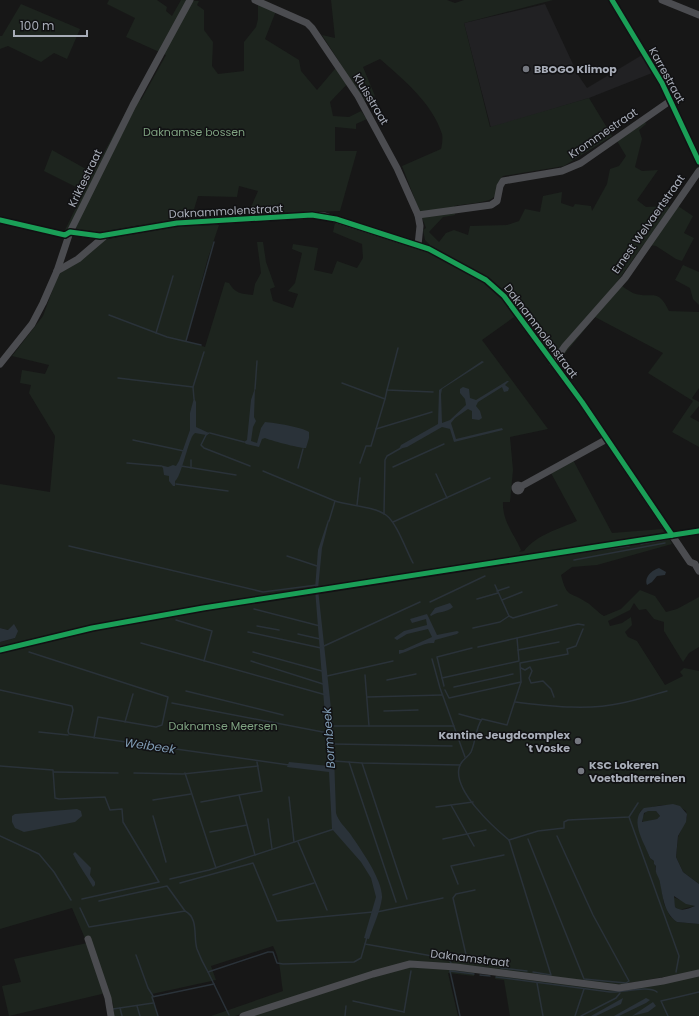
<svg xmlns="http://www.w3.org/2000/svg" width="699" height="1016" viewBox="0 0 699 1016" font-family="Poppins,sans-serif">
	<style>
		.built { fill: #212123 }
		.green { fill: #1d241e; fill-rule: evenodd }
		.water { fill: #2a3239; fill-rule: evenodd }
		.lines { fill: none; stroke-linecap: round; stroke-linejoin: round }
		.stream { stroke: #2a3239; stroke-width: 1.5 }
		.minor { stroke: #4b4c50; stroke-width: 7 }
		.cycleway-casing { stroke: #111113; stroke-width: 8 }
		.cycleway { stroke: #1a9f57; stroke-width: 5 }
		.poi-dot { fill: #757880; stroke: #111113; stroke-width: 1.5 }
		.labels { text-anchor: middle; stroke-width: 3; stroke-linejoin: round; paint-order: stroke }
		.poi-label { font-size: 11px; font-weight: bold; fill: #a8adb8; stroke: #111113; text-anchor: start }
		.street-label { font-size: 11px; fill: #a8adb8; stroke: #111113 }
		.park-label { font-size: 11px; fill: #7fa381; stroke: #111113 }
		.water-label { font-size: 12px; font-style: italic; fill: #7f9bb3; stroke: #111113 }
	</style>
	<rect width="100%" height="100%" fill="#171717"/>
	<path class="built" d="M545,4L578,75L587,88L642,55L652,73L589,98L491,128L464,23Z"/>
	<g class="green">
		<path d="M109,0H157L167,7L166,11L172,16L181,0L199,1L197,5L204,10V30L213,42L212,66L218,74L244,71V42L256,27L258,19V4L276,11L265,39L299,60L301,71L317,90L340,63L322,35L335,38L331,0H447L455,3L464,0H553L464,23L490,127L589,98L612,136L564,166L503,176C497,182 499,190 494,197C489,203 463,204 454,206L455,215L443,217L429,232L439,242L446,233L454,230L468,235L470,226L507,225L519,221L525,209L540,212L543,196L562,192L561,203L573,207L575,204L591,206L592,211L607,184L610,169L619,166L626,156L617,141L645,121L646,124L639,130L642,139L635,167L642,171L658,170L637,200L646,207L667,206L675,210L678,206L693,216L684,233L694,238L682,261L676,259L656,246L644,244L617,282C622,286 627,290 633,293C652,300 657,286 669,311L699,312V388L692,398L699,402V406L690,417L699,422V447L672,432L693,401L648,373L663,353L595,317L553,368L514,317L482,340L548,429L510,437L513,470L510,502H503C502,521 514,534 521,550L519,552L524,551C536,535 559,529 577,521L551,473L573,460L612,533L662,529L667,535L633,539L628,541L525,557L527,559L631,544V545H637V543L669,538L672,544L597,565L572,567L561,575C567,599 570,591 586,602C593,606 597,612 604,616L621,609L640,590L655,596L666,612L677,609L699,597V647L689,653L683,662L664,631V622L654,619L646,609L639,610L634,603L630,610L608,621L610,626L622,623L631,617L632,625L625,632L628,637L637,641L665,685L683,676L680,672L684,668L699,671V884L683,872L676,857L678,837L687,817L686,811C674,802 656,805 641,810C632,828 646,842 650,858L654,861V864L656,866L655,869L660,879L664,904L670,916L677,922L699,924V971L617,985L483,968L392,966L235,1016H211L283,991C280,975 281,961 273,946L211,966L216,980L152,994L158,1016H114L113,1003L106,993L9,1016L2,986L21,982L14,959L87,943L72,908L0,929V642L15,638L8,630L0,628V484L50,492L55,436L29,393L31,385L20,383L22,370L45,374L49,365L12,356L43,316L58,275L101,241L138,232L140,225L98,233L65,230L84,191L44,171L52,150L93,173L135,95L141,100L166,55L126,37L135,18L107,4ZM380,59C403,79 433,104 442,134C443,138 442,145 441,149L402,166L426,228L423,230L425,240L430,245L428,251L335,223L333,232L362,244L363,258L357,268L337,261L332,274L314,270L318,248L293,244L292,249L302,253L295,283L288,291L298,294L293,308L273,301L270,289L275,287L266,262L263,242H257L261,273L255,284L253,295C241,294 235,293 229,283L225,282L205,347L186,341L207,261L219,225L189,226L198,196L237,197L239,186L258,191L248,214L340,211L357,151H335V127L356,129V124L367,119L361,111L349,117L333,116L330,102L351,80L365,101L375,96L363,67Z"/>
		<path d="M21,4L80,29L67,59L54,53L41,62L8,46L0,49V36H2Z"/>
		<path d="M683,265L699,272V305L693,299L690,288L675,280Z"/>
		<path d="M646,811H656L660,816L657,819L643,823L642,818Z"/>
		<path d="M673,897L695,906L679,910L675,907Z"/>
		<path d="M413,966L474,972V976L448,973L458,1016H249L342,986Z"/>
		<path d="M496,975L613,989L699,976V1016H510L504,980L495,979Z"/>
	</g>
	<g class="water">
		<path d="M482,361L484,362L442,389L441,394L442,423L450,420L466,405L465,399L460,393V389L463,387L469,389L470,398L476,400L507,381H509L505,385L509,388L508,391L504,392L502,387L478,402L476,406L480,411L482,418L479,420L472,419V411L468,409L455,418L451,423L456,439L502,428L503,430L454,442L450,429L442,427L407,447L399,449L401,445L438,424L439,390Z"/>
		<path d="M255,388L254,417L256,421L253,427L251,441L257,443L261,428L265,422C275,423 302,427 309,432V438L306,448C302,449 269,440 265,438L262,439L259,447L246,444L244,442L247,440L251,400Z"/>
		<path d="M194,398L196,402V427L209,433L206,435L195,433L193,435C187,445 181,477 175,481V486H173L169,481V476L164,475L163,468L160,465L168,467L173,465L176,466L179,461L190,430V413Z"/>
		<path d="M328,520L329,521L322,548L318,589L333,727L336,813C338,821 346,828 351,835C361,850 383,880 382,898C380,912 373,926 369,939L364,938L376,897L371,878L361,862L332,829L329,772L287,767L289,762L329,766L315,589L318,550Z"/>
		<path d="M659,568L666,572L665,575L657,576L652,582L647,585C644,577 652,570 659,568Z"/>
		<path d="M450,603L453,607C446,613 438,611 431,616L430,615L435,608Z"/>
		<path d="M427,614L437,635L457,631L459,632L457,634L435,640L434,643C424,642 410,651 399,654V650H403L432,637L428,629L407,634L397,640L394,638L404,631L427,625L426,619L412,623L410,619Z"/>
		<path d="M14,624L18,631L15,638L0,642V628L8,630Z"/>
		<path d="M673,804L680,806L687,814L686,822L678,836L676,857L683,872L699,884V924L677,922C664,913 663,897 660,883C660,878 654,873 656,866L654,864V861L650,858C646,845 628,821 644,808ZM648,811H656L660,816L657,819L642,822L644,813ZM674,896L686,904L695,906C688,909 681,912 675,907Z"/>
		<path d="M77,809L81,811L82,816L75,822L24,832L15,828L12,822V816L15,814Z"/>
		<path d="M75,852L91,868L90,875L95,882V885L93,887C87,876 79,866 73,854Z"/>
		<path d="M623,998L621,1004L596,1016H591Z"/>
		<path d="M646,998L650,1000L646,1003L619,1016H614Z"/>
		<path d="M653,1002L656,1006L648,1012L632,1016Z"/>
	</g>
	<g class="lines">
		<g class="stream">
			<path d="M109,315L167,337L201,345"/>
			<path d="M156,333L173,276"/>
			<path d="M186,341L214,242"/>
			<path d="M398,348L387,390L433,392"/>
			<path d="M118,378L193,387"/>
			<path d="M342,383L385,399L387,390"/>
			<path d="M255,389L257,361"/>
			<path d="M194,399L193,387L204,352"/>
			<path d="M376,429L432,412"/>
			<path d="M209,433L206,435L201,445L204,448L250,466"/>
			<path d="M210,433L244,442"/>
			<path d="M133,440L184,451"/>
			<path d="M127,463L161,466"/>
			<path d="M360,463L366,446H371L385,399"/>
			<path d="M181,466L236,475"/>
			<path d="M393,467L444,444"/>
			<path d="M191,468V460"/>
			<path d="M298,468L303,449"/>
			<path d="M263,471L335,501L329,521"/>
			<path d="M436,474L447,498"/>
			<path d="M176,484L228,491"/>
			<path d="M335,501C351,506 373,506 386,515C397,523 406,550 413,563"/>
			<path d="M357,505L360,478"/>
			<path d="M384,514L385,460L387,456L401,448"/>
			<path d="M393,522L490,478"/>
			<path d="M637,539L667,534"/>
			<path d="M641,544L668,539"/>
			<path d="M69,546L263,592L317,585"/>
			<path d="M572,549L624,541"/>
			<path d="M574,553L629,546"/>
			<path d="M287,556L317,566"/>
			<path d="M574,560L665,543"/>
			<path d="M495,585L509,616L513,618L557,605"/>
			<path d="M497,591L509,587"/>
			<path d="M477,599L498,593"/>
			<path d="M502,600L522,592"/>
			<path d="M430,602L485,576"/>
			<path d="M254,609L320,626"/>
			<path d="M176,620L212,631L204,661"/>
			<path d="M257,626L279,630"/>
			<path d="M473,628L500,622L509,616"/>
			<path d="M583,629L576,646L567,649L568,654L520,663L521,682L507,725L482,719C475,729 476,741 471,752C468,758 461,759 459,768C454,791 492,826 509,840L538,831L564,828V822L568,820L629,817L638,803"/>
			<path d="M248,632L321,648"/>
			<path d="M298,634L320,639"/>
			<path d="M141,643L326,695"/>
			<path d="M324,646L420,602"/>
			<path d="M478,647L578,624L584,625"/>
			<path d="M518,650L559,642"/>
			<path d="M29,652L168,697L162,725L156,727L98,717L94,738"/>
			<path d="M253,652L322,671"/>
			<path d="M432,659L440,688L465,757"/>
			<path d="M251,661L323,684"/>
			<path d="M521,668L525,670L530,667L532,671L529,678L531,683L543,681L551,689L554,697"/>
			<path d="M365,675L369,726"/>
			<path d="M327,676L393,661"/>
			<path d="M442,678L519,661L517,638"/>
			<path d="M387,680L416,674"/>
			<path d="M444,686L437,657L472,648"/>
			<path d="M454,687L513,674"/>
			<path d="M0,690L72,706L73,710L68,731L69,734L289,765"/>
			<path d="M445,690L449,698L521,682"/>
			<path d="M186,691L283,715"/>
			<path d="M367,697L442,695"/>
			<path d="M515,702C550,706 587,711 622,703C637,700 652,695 667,691"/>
			<path d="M172,703L328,733"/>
			<path d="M384,711L418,710"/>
			<path d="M459,714L481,720"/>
			<path d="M125,722L133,694"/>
			<path d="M331,726H454"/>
			<path d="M39,732L68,735"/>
			<path d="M332,744L452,746"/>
			<path d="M334,761L362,763L460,765"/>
			<path d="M349,762L396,902"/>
			<path d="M362,763L407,899"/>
			<path d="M0,766L53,770L55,798L59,799L105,797L110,810L122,809L123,822L159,882L82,899"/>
			<path d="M54,772L118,773"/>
			<path d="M134,773L183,774L258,766"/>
			<path d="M185,773L216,868"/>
			<path d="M289,797L294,842"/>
			<path d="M153,800L191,794"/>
			<path d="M201,802L239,795"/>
			<path d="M451,805L474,846"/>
			<path d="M436,807L473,802"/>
			<path d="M153,816L166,862"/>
			<path d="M629,817L679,956L676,972"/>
			<path d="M268,819L272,849"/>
			<path d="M210,832L247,825"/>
			<path d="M0,836L39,854L54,872L71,900"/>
			<path d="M443,839L486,830"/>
			<path d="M528,839L584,979L626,983L629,981L593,915L557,836"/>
			<path d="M509,840L551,975L533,972"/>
			<path d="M298,842L327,910"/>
			<path d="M255,855L239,795L262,791L257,762"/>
			<path d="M170,879L209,870L334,829"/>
			<path d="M180,883L253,863L277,921L373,912"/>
			<path d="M458,884L451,866L504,855"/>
			<path d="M273,895L314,883"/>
			<path d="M99,901L167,886L185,911"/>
			<path d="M80,908L89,927L185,911C199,918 193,937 197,949C200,957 204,965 208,972"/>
			<path d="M377,912L443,898"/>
			<path d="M365,944L449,959L451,963"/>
			<path d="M136,955L148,988L153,996"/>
			<path d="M467,959L453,898L456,894L475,890"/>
			<path d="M501,968L527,971"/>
			<path d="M450,971L460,1016"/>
			<path d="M450,971L474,974"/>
			<path d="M480,975L490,976"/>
			<path d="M496,977L610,992C622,993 648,985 657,992"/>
			<path d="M537,983L543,1016"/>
			<path d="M353,1001L404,1012"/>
			<path d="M137,1006L140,1016"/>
			<path d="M120,1008L122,1016"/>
			<path d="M113,1009L153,1003"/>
			<path d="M404,1012L411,971"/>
			<path d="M229,1015L208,972L268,952H273L277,963L283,964L354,962L361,958L367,937"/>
			<path d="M158,1016L152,997L214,984"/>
			<path d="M345,1016L346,1006"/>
			<path d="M575,1016L584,989"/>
			<path d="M581,1016L616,998L620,993"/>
			<path d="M668,1016L661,1001L699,992"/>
		</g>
		<g class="minor">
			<path d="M255,0L307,23L312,28L358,96L397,168L418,215L420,226L418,245"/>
			<path d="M612,0L662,83L699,162"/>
			<path d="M662,0L699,15"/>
			<path d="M418,215L491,205L497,201L500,186L503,181L562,171L581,163L670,101"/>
			<path d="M70,232L100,236L177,223L312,215L325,216L429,249L486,280L504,296L582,402L690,562L695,564L699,571"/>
			<path d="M57,271L78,259L106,235"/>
			<path d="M553,363L565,346L625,278L699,171"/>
			<path d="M0,364L32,324L43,303L57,271L70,232L133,105L190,0"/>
			<circle cx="518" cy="488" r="3"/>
			<path d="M520,487L607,439"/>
			<path d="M88,939L108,998L111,1016"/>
			<path d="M243,1016L373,974L410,964L456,967L619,988L663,981L699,973"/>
		</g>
		<g class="cycleway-casing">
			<g id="cycleway">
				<path d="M612,0L662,83L699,162"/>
				<path d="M0,220L65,235L70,232L100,236L177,223L312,215L336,219L429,249L486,280L504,296L582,402L672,535"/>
				<path d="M0,650L92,628L203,608L699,531"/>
			</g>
		</g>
		<use href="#cycleway" class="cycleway"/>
	</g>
	<g class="poi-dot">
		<circle cx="526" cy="69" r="4"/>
		<circle cx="578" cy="741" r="4"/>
		<circle cx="581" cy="771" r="4"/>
	</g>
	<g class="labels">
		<g class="poi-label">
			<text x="534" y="73">BBOGO Klimop</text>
			<text x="570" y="739" text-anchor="end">Kantine Jeugdcomplex<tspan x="570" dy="13">'t Voske</tspan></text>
			<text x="589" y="769">KSC Lokeren<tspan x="589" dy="13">Voetbalterreinen</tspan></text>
		</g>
		<g class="street-label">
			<text transform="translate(667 75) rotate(61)" y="4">Karrestraat</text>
			<text transform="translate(371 99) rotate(59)" y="4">Kluisstraat</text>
			<text transform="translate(603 133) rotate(-34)" y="4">Krommestraat</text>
			<text transform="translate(85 178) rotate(-64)" y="4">Kriktestraat</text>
			<text transform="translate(226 211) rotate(-3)" y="4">Daknammolenstraat</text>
			<text transform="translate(648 224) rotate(-55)" y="4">Ernest Welvaertstraat</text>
			<text transform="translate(541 331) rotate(53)" y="4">Daknammolenstraat</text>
			<text transform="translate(470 958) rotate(7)" y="4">Daknamstraat</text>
		</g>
		<g class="park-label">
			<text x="194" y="136">Daknamse bossen</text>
			<text x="223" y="730">Daknamse Meersen</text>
		</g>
		<g class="water-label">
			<text transform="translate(329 738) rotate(-94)" y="4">Bormbeek</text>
			<text transform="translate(150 746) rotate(8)" y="4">Weibeek</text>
		</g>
	</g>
	<path d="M14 30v6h73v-6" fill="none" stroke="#a8adb8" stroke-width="2"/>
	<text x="20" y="30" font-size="12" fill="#a8adb8" stroke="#111113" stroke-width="3" paint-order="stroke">100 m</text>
</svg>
